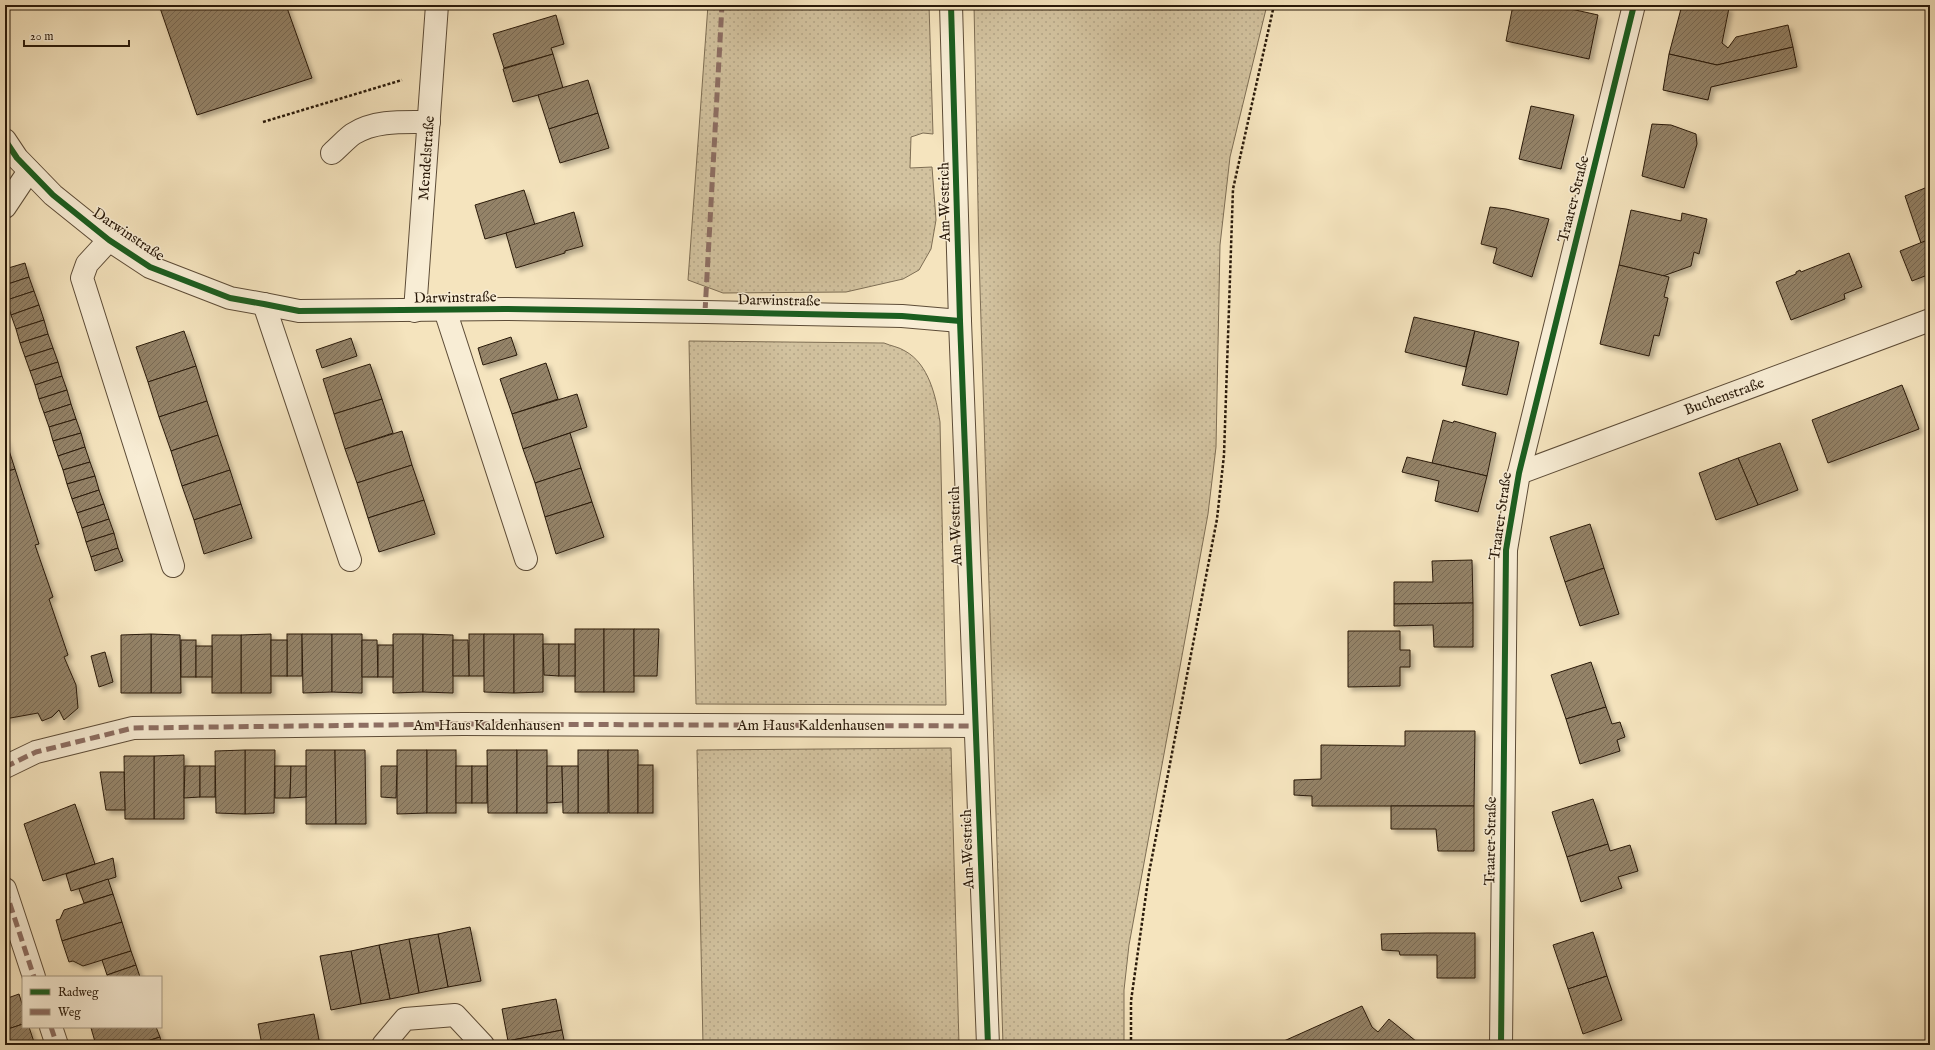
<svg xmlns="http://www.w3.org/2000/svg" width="1935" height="1050" viewBox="0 0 1935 1050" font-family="'IM FELL English',serif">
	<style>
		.grass { fill: url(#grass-dots); stroke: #7e6e54 }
		.building { fill: url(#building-hatch); stroke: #2a1a0a; filter: url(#shadow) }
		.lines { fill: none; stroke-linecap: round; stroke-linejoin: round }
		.minor-casing { stroke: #5d4c37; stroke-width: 24 }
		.path { stroke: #2a1a0a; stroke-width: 2.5; stroke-dasharray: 3 2; stroke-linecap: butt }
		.minor { stroke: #f8edd5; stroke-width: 22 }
		.quiet { stroke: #8d6e63; stroke-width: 5; stroke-dasharray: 10 5; stroke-linecap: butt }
		.cycleway-casing { stroke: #f8edd5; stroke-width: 8 }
		.cycleway { stroke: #1b5e20; stroke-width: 6 }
		.labels { text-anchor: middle; stroke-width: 3; stroke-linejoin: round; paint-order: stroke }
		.street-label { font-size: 15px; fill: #2a1a0a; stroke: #f8edd5 }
	</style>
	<defs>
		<pattern id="grass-dots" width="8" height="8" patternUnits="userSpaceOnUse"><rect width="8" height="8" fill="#d2c29f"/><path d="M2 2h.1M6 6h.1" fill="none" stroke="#b4a688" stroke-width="1.8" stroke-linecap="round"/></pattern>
		<pattern id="building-hatch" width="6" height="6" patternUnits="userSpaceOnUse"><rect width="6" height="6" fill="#948368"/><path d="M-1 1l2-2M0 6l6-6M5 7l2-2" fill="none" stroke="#796a54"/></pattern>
		<filter id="shadow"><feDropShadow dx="3.5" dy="3.5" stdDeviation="2" flood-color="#0004"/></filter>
	</defs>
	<rect width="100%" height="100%" fill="#f5e4be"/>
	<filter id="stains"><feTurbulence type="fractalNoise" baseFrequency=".005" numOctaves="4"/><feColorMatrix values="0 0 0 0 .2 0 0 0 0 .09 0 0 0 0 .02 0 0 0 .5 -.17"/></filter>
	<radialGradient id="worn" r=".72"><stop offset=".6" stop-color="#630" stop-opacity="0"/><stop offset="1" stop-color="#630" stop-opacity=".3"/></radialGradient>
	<g class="grass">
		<path d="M708,5H929L933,134L923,133L911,137L910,168L932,167L936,220L931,249L919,270L903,279L846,292L723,293L688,280Z"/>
		<path d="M974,5H1267L1230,157L1220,245L1216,447L1208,514L1129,945L1124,990V1045H1003L979,255Z"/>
		<path d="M689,341L884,343C891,346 899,347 905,351C929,364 936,397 940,422L946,705L696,704Z"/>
		<path d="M951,748L959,1045H703L697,750Z"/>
	</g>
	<g class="building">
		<path d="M159,5H286L312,78L197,115Z"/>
		<path d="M1513,5H1532L1551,9V5H1553L1598,15L1589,59L1506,41Z"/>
		<path d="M1682,5H1717L1729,8L1722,43L1728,48L1736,37L1788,25L1793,47L1717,65L1669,54Z"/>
		<path d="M556,15L564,44L551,48L553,54L504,68L493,34Z"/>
		<path d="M1793,47L1797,67L1711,87L1708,100L1663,90L1669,54L1717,65Z"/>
		<path d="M553,54L563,88L513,102L503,69Z"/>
		<path d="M588,80L598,113L549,129L538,95Z"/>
		<path d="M1531,106L1574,115L1561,169L1519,159Z"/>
		<path d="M598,113L609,148L560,163L549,129Z"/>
		<path d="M1652,124L1671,125L1696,134L1697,144L1684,188L1642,176Z"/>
		<path d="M1930,186V240L1921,243L1905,196Z"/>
		<path d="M524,190L535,225L485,239L475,205Z"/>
		<path d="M1490,207L1506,209L1549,219L1532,277L1493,263L1497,248L1481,244Z"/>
		<path d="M1631,210L1681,221L1682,213L1707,219L1699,254L1694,252L1691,266L1663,276L1619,265Z"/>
		<path d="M574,212L583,246L565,251V253L516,268L506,233Z"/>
		<path d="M1930,239V274L1912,281L1900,251Z"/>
		<path d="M1849,253L1862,287L1844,294L1845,299L1791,320L1776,282L1796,274V272L1800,270L1801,272Z"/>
		<path d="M25,263L29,277L5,285V269Z"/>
		<path d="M1619,265L1669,277L1664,297L1668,298L1659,336L1654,335L1649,356L1600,344Z"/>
		<path d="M29,277L34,291L7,300L5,285Z"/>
		<path d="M34,291L39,305L11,315L7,300Z"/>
		<path d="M39,305L44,320L16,329L11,315Z"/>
		<path d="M1414,317L1475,331L1466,367L1405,352Z"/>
		<path d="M44,320L48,334L20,343L16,329Z"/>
		<path d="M184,331L196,366L148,382L136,347Z"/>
		<path d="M1475,331L1519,342L1507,395L1462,385Z"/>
		<path d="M48,334L53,348L25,357L20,343Z"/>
		<path d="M511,337L517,355L483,365L478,348Z"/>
		<path d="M351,338L357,356L322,368L316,350Z"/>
		<path d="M53,348L58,362L30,371L25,357Z"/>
		<path d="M58,362L62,376L35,385L30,371Z"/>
		<path d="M546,363L558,399L512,414L500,379Z"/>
		<path d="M370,364L382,399L334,414L323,379Z"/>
		<path d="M196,366L207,401L159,417L148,382Z"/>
		<path d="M62,376L67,390L39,399L35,385Z"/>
		<path d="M1902,385L1919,429L1828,463L1812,420Z"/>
		<path d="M67,390L71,404L44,413L39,399Z"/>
		<path d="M577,394L587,427L523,449L512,414Z"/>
		<path d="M382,399L393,433L345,449L334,414Z"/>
		<path d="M207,401L218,435L171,451L159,417Z"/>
		<path d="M71,404L76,419L49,427L44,413Z"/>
		<path d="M76,419L81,433L53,441L49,427Z"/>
		<path d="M1443,420L1453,423L1454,421L1496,433L1487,476L1432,463Z"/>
		<path d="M402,431L412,465L357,483L345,449Z"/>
		<path d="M81,433L85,447L58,456L53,441Z"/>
		<path d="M570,433L581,468L535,483L523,449Z"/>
		<path d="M218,435L230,470L182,486L171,451Z"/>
		<path d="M5,438L15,469L5,472Z"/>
		<path d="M1780,443L1798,490L1758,505L1738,458Z"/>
		<path d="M85,447L90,462L63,470L58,456Z"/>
		<path d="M1407,457L1487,476L1478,512L1435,501L1439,481L1402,472Z"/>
		<path d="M1738,458L1758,505L1716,520L1699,473Z"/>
		<path d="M90,462L95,476L67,484L63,470Z"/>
		<path d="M412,465L424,500L368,518L357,483Z"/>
		<path d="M581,468L592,502L545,517L535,483Z"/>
		<path d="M15,469L39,544L35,545L53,597L49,599L68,655L64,657L76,685L78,708L64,720L59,710L52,717L42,721L38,713L5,719V472Z"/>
		<path d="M230,470L241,504L194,520L182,486Z"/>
		<path d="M95,476L99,490L72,499L67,484Z"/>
		<path d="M99,490L104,504L77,513L72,499Z"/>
		<path d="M424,500L435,534L379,552L368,518Z"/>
		<path d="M592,502L604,537L556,554L545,517Z"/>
		<path d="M104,504L109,519L82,528L77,513Z"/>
		<path d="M241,504L252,538L204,554L194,520Z"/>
		<path d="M109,519L114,533L86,542L82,528Z"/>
		<path d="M1590,524L1604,568L1565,582L1550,537Z"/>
		<path d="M114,533L118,548L91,557L86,542Z"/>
		<path d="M118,548L123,561L95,571L91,557Z"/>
		<path d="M1472,560L1473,603L1394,604V582H1433L1432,561Z"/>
		<path d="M1604,568L1619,614L1580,626L1565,582Z"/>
		<path d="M1473,603V647H1434L1433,625L1394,626V604Z"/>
		<rect x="575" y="629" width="29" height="63"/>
		<rect x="604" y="629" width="30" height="63"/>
		<path d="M634,629H659L657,676H634Z"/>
		<path d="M1348,631H1400V650H1410V667H1400V686L1348,687Z"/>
		<path d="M151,634L180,635L181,693H151Z"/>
		<path d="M151,634V693H121V635Z"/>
		<path d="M271,634V693H241V635Z"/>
		<rect x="287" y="634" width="15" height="42"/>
		<path d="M302,634H332V692L303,693Z"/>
		<path d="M332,634H362V693L332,692Z"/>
		<path d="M393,634H423V692L393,693Z"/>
		<path d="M423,634L453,635V693L423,692Z"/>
		<rect x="469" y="634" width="15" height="42"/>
		<path d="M484,634H514V693L484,692Z"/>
		<path d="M514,634H543V692L514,693Z"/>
		<rect x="212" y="635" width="29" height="58"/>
		<rect x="181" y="640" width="15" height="37"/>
		<rect x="271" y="640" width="16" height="36"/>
		<path d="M362,640H377L378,677H362Z"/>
		<path d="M453,640H468L469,676H453Z"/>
		<path d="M543,644H559V676L544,675Z"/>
		<rect x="559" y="644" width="16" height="32"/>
		<rect x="378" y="645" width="15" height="32"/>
		<rect x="196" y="646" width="16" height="31"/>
		<path d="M105,652L113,682L99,687L91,656Z"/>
		<path d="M1591,662L1606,707L1566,719L1551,675Z"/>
		<path d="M1606,707L1612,724L1620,722L1625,737L1617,740L1620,751L1580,764L1566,719Z"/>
		<path d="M1405,731H1475L1474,806H1312V796L1294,795V780L1321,779V745L1405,746Z"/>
		<path d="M245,750H275L274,813L245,814Z"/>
		<path d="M245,750V814L216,813L215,751Z"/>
		<path d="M306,750H335L336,824H306Z"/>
		<path d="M335,750H365L366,824H336Z"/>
		<path d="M397,750H427V813L397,814Z"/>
		<rect x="427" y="750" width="29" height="63"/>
		<path d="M487,750H517V813H488Z"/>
		<rect x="517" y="750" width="30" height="63"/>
		<rect x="578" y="750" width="30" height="63"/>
		<path d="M608,750H638V813H609Z"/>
		<path d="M184,755V819H154V756Z"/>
		<path d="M124,756H154V819H125Z"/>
		<rect x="638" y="765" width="15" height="48"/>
		<path d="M185,766H200V797L184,798Z"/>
		<rect x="200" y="766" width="15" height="31"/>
		<path d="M275,766H291L290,798H275Z"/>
		<path d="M291,766H306V797L290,798Z"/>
		<path d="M381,766H397L396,798L381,797Z"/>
		<rect x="456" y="766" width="16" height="37"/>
		<rect x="472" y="766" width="15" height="37"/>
		<path d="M547,766H562L563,802L547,803Z"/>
		<path d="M562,766H578V813H563Z"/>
		<path d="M100,772H124L125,810H106Z"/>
		<path d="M1593,799L1608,844L1567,857L1552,812Z"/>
		<path d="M75,804L95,864L43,881L24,824Z"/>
		<path d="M1391,806H1474V851H1438L1436,829H1391Z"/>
		<path d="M1608,844L1610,851L1630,845L1638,871L1618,877L1622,888L1581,902L1567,857Z"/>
		<path d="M113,858L116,877L71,891L66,874Z"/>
		<path d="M108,879L113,894L84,903L79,889Z"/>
		<path d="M113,894L122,922L62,941L56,920L60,919L64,910Z"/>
		<path d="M122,922L131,951L83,966L73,961L69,962L62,941Z"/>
		<path d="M470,927L481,981L448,987L438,934Z"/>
		<path d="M1593,932L1607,976L1568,989L1553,945Z"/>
		<path d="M1427,933H1475V978H1437V955H1400L1399,951L1382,950L1381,934Z"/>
		<path d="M438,934L448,987L419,993L409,939Z"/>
		<path d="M409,939L419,993L390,999L379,945Z"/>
		<path d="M379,945L390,999L361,1004L351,951Z"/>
		<path d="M131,951L136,965L107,975L102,960Z"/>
		<path d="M351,951L361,1004L331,1010L320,956Z"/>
		<path d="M136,965L140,977H108L107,975Z"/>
		<path d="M1607,976L1622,1020L1583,1034L1568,989Z"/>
		<path d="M19,994L23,1007V1024L5,1030V999Z"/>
		<path d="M556,999L562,1030L508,1041L502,1009Z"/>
		<path d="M1362,1006L1372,1027L1378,1032L1389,1019L1417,1042L1414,1045H1275Z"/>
		<path d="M314,1014L320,1045H262L258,1024Z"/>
		<path d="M23,1024V1027H29L35,1045H5V1030Z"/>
		<path d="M93,1027H156L160,1037L135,1045H96L91,1028Z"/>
		<path d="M562,1030L565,1045H509L508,1041Z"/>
		<path d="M160,1037L162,1045H135Z"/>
	</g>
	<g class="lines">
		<g class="minor-casing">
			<g id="minor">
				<path d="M951,5L960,321L988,1045"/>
				<path d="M5,140L17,158L53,195L109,240L150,267L230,298L264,304L299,311L505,309L705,312L902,316L960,321"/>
				<path d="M332,153C339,147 346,139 353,134C375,120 403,122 429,122"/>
				<path d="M5,207L29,171"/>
				<path d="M109,240L87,264L82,278L173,566"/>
				<path d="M264,304L350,560"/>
				<path d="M445,310L526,559"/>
				<path d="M415,311L437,5"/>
				<path d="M1519,473L1930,320"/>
				<path d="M5,767L36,752L133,728L463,724L975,726"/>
				<path d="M5,889L34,977"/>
				<path d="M51,1027L57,1045"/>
				<path d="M383,1045L405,1019L455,1015L483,1045"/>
				<path d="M1501,1045L1506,550L1519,473L1634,5"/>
			</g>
		</g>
		<g class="path">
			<path d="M263,122L402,80"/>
			<path d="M1131,1045V1001L1149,873L1217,519L1224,455L1233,189L1274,5"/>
		</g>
		<use href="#minor" class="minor"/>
		<g class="quiet">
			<path d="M705,312L722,5"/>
			<path d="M5,767L36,752L133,728L463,724L975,726"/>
			<path d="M5,889L34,977"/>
			<path d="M51,1027L57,1045"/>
		</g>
		<g class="cycleway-casing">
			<g id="cycleway">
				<path d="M951,5L960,321L988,1045"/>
				<path d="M5,140L17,158L53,195L109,240L150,267L230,298L264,304L299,311L505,309L705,312L902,316L960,321"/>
				<path d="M1501,1045L1506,550L1519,473L1634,5"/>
			</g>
		</g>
		<use href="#cycleway" class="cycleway"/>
	</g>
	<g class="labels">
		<g class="street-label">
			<text transform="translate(426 158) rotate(-86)" y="5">Mendelstraße</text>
			<text transform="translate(1573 199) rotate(-76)" y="5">Traarer Straße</text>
			<text transform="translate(944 202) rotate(-91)" y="5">Am Westrich</text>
			<text transform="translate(129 234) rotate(34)" y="5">Darwinstraße</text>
			<text transform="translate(455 297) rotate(-1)" y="5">Darwinstraße</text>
			<text transform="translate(779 300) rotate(1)" y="5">Darwinstraße</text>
			<text transform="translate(1724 396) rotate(-20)" y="5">Buchenstraße</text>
			<text transform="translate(1500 516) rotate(-82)" y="5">Traarer Straße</text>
			<text transform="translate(955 526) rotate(-92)" y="5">Am Westrich</text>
			<text x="487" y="730">Am Haus Kaldenhausen</text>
			<text x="811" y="730">Am Haus Kaldenhausen</text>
			<text transform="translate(1490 841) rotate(-89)" y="5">Traarer Straße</text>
			<text transform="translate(967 849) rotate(-92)" y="5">Am Westrich</text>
		</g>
	</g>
	<rect width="1935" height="1050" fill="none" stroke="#f5e4be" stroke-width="20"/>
	<rect x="6" y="6" width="1923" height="1038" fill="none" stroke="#2a1a0a" stroke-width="2"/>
	<rect x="10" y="10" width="1915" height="1030" fill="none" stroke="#2a1a0a"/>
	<rect x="22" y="976" width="140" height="52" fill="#f8edd5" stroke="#a69984"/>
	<rect x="30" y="989" width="20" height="6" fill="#1b5e20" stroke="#a69984"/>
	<text x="58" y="996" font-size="12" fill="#2a1a0a">Radweg</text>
	<rect x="30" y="1009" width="20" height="6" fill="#8d6e63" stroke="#a69984"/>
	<text x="58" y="1016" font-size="12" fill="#2a1a0a">Weg</text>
	<path d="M24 40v6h105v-6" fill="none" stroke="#2a1a0a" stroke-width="2"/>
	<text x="30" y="40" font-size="12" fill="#2a1a0a" stroke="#f8edd5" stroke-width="3" paint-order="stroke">20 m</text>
	<rect width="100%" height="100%" filter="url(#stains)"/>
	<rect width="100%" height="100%" fill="url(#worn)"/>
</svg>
